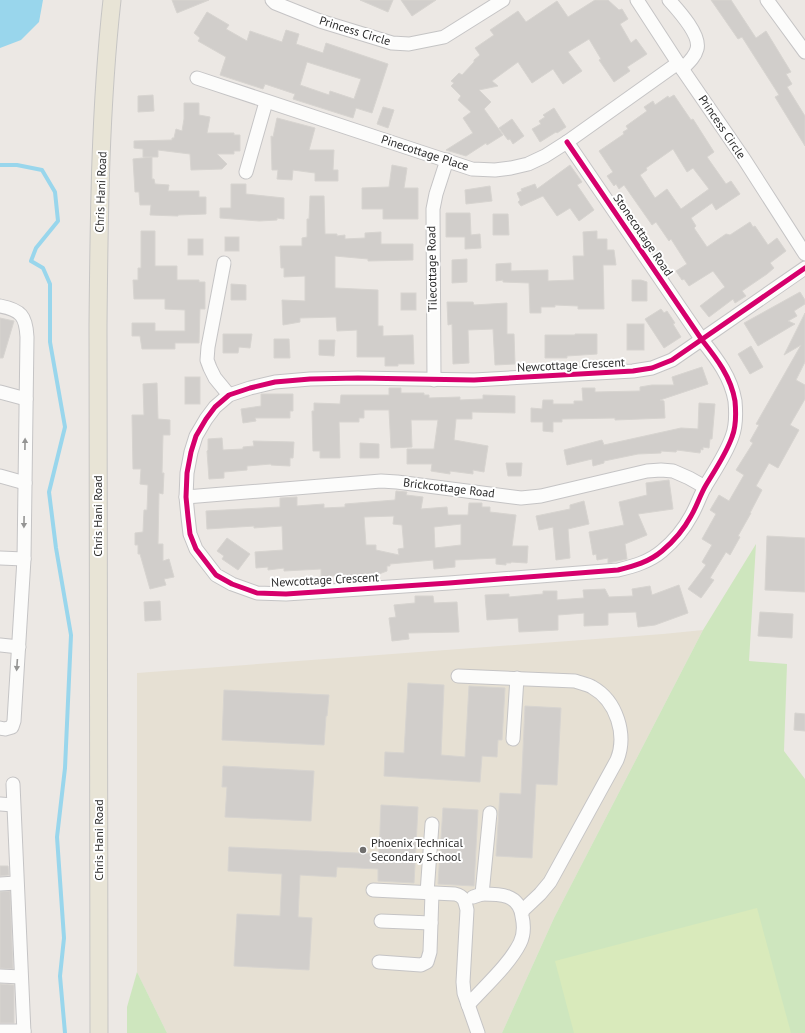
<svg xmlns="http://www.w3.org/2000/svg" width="805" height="1033" viewBox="0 0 805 1033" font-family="'PT Sans',sans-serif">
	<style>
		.education { fill: #e6e0d3 }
		.green { fill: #cee6be }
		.pitch { fill: #d9eabb }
		.water { fill: #99d6ec }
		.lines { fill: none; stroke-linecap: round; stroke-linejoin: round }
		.stream { stroke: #99d6ec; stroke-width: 4 }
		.building { fill: #d1cecb; stroke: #d7d4d0; fill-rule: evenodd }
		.minor-casing { stroke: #c5c4c5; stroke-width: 15 }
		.major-casing { stroke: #c6c5c4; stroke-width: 19 }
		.minor { stroke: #fcfcfb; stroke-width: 13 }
		.major { stroke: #e8e4d6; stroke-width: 17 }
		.cycleway-casing { stroke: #fff; stroke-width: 8 }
		.cycleway { stroke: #d6006c; stroke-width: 5 }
		.oneway { fill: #959594 }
		.poi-dot { fill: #706f6e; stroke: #fff; stroke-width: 1.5 }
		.labels { text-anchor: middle; stroke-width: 4; stroke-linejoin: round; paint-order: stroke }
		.street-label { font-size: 12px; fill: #2e2e2e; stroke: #fff }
		.poi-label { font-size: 12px; fill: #2e2e2e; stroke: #fff; text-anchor: start }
	</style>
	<rect width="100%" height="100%" fill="#ece8e4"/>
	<path class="education" d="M703,630L554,918L502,1033H167L137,972V673L663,634Z"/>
	<g class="green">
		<path d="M756,544L749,661L787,664L784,751L805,779V1033H502L554,918L703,630Z"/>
		<path d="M137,972L167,1033H127V1007Z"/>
	</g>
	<path class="pitch" d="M757,908L791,1033H574L555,961Z"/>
	<path class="water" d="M0,0H43L39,22L21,40L0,48Z"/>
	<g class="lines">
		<path class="stream" d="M0,165H17L42,170L55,192L58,221L36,248L31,261L43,268L50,284V342L65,427L49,492L56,548L71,635L65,768L57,837L64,938L60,976L65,1033"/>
	</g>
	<g class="building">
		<path d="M172,0H209L177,13Z"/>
		<path d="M360,0H393L388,12Z"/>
		<path d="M401,0H436L412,16Z"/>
		<path d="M595,0H608L619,10L622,9L628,19L620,24L631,43L636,39L647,54L627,67L630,71L614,82L599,60L601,59L589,39L568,52L582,71L563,84L553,69L532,83L518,62L492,81L498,86L479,90L491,102L484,109L503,135L487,145L486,143L466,156L446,150L473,133L463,118L471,112L458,100L461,96L451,86L454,83L451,81L459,73L462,75L474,62V60L480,55L475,48L494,35L490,30L518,11L526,22L557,1L568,17Z"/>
		<path d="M711,0H731L756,38L766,31L791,72L786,74L792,84L787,87L805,116V146L775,97L779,95L742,37L738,39Z"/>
		<path d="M207,12L229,25L226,29L247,41L250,31L282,42L286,30L299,34L296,44L323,53L326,43L388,64L372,113L356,108L353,118L293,99L295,94L265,84L263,89L220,75L226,57L198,41L200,38L194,33ZM307,62L361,79L354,99L330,91L329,95L300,85Z"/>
		<path d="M153,95L154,111L138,112V96Z"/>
		<path d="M674,95L691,120L693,119L714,152L707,157L726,184L731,181L740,194L716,210L712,203L691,218L696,226L694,228L707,247L726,234L730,235L750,222L753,227L755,226L768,245L777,238L786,251L770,263L774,268L767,274L742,291L746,296L735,303L733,299L709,317L700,306L725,287L713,271L689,286L684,279L682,280L676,271L687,264L671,239L669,241L656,222L652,225L624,185L619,189L616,184L614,186L607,176L613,172L599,151L624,134L623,132L628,129L626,126L647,111L644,107L653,101L655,105L668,96L669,98ZM673,149L687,172L693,168L709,189L681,209L667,189L655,198L640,175L647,170L646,168Z"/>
		<path d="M184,103H199V115L210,117L207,133H234V135H240V151H234V154H217L227,164L222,169L191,170L190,154L158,150V157H143V149L134,148V141L172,140V138H174L176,129L182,131L184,119Z"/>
		<path d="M383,107L394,110L388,128L377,124Z"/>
		<path d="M554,108L566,127L557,133L556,132L540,142L532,129L541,124L539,121L545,117L543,115Z"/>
		<path d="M277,118L315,128L309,150H334L333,170H338V181H315V173L293,170L292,180L277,179L278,170H272L271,136L273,137Z"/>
		<path d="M512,119L524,136L513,144L510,139L508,140L499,128Z"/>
		<path d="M152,157V179H154L155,184L169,185L168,191H199V197H206V214L178,215V216L150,215L151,205H140L139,192H135L133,159Z"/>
		<path d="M392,165L407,168L404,188H418V219H383V209H362V188L389,187Z"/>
		<path d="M570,165L582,182L577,185L594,210L579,221L570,208L557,216L543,196L521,206L518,202L520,200L517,193L522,191L521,189L535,184L537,189Z"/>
		<path d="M231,184H246V194L284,198V219L277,218V220L259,221L220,218V208H231Z"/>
		<path d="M490,186L492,201L466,204L465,190Z"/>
		<path d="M310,196H324L325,234H337V236L345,235V239L365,238V233L381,232V244H413V260L368,261V259L335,256V288L378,290V326H383V336L413,335L414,364H398V366H385V357H357V330L337,331L336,317L300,318V322L283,325L282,300L305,301V276L284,277V268H281L280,246H302V238L307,237V219H309Z"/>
		<path d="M446,213H470L471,235L480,234L481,248L465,249V237H446Z"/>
		<path d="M493,214H508L509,235H493Z"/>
		<path d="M141,231H155V266H177V280H199V282H205V309H200L199,343H175V349H142L140,336H132V323H155V331H185V310L165,309V299H134L133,280H138V268H141Z"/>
		<path d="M597,231V239H607V250H614L616,265H603L604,309H578V306L555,305V307H541V313H530L529,283L503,282V280L496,281V264L511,263V271L548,270V281L574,280L573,256H584L583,232Z"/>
		<rect x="225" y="237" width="14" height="14"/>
		<rect x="188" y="239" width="15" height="16"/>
		<path d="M467,259V282L452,283V260Z"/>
		<path d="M632,280H641L647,282V301H632Z"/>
		<path d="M231,284L246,285V300H231Z"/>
		<path d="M800,292L805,300V304L794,311L797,316L788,321L795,324L758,346L744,323Z"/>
		<rect x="401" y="293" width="15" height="17"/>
		<path d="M447,302H473L474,305L507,303V334H514L515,364L495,365L493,329L468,330L469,363L453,364L452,324L448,325Z"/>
		<path d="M661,309L664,313L667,311L675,323L673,324L681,337L664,348L645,319Z"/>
		<path d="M805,313V362L796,380L805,385V399L790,425L799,430L778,468L769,463L756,486L762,490L750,513H751L738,536L740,537L730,555L726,552L710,578L714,580L701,598L688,589L706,565L702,562L712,545L702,539L716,514L710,510L719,495L729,501L744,475L736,470L753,443L750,441L759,425L756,424L801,345L784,355Z"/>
		<path d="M0,318L14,321L3,358H0Z"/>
		<rect x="627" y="324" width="17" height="26"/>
		<path d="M223,334H252L250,348L239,347L238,353H223Z"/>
		<path d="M575,334H597V354L567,356V358H545V335H575Z"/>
		<path d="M274,339H289L290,358H274Z"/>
		<path d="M319,340H335L334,356L319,355Z"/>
		<path d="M751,346L763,367L750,374L738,354Z"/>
		<path d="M702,367L708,384L660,400L664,401L665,418L615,420V418L562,419V422H553V432L543,431V422H531V408L542,409L543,400H553V404H574V401H583L582,388H595V392L640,391V387L652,385H674L672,377Z"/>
		<rect x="185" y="377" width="15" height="27"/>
		<path d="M157,383L158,419L170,420V435H163L162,473H164L163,494L159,493L158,544H163V561L169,559L174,577L164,579L166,585L150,589L140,554H138V545H135V533L143,532L144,510H147L148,485L140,484L141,469H133L132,415H144L143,384Z"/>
		<path d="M389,388H401V393H424V395H429V398L460,397V400L483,399V395L515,396V413L472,412V419H456L454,440L488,446L484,472L473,470V474L450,471V474L431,471L432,464H407V449H434L438,420H411L412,447L391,448L389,410H364V418H359V422H339L340,458H320V451H313L312,411H314V403L340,404L341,395H389Z"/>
		<path d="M261,394H293V411H290V418H255L256,421L243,423L241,409L261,406Z"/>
		<path d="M699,403L715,404L712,439H710L709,448L703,447V450L701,449L700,453L677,450L676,452L661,451V453L638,454L604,461V463L593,466L592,459L567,465L564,450L602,440L604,445L681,428L698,429Z"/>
		<path d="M222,438L223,450L243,449V447L254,446L253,441L294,442L293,458H290V466L271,465V464L247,466V470L224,472V478L209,479L207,451L208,450V439Z"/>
		<path d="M360,443L379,444V458H360Z"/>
		<path d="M506,463H522L521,476H508Z"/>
		<path d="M669,480L673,509L638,514L647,535L625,544L627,559L608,563V558L597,560L596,554L593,555L589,532L624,525L619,502L647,495L646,483Z"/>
		<path d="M396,491L407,492L406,495L423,497L421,509L447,507L448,515H468L469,503H482V507H490V512L516,515L512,546H528L527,563L511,562V563H506V565L496,564V558L455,560V567L434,569L433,560L390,564V566H387V571L379,574H363V576L343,577V575L321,577V569L284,571V568L268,570V567L256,568L255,552L283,550L282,526L254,528V526L207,529L206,511L280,507V498L297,497V506L324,504V508L345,507V504L395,500ZM394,516L393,524L402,525L404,548L398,549L399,555L376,550V545H366L364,517ZM461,524V545L435,548L434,527Z"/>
		<path d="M584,501L589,524L568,529L570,558L556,560L553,527L539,530L536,516L570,509V505Z"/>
		<path d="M767,536L805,538V592L765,590Z"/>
		<path d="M227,538L250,554L238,570L222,559L224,556L217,551Z"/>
		<path d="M679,585L688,613L655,625L638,627L636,612L608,613V625L584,626V613L558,615V630L519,632L518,618L487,620L485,595L509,594V597L543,594V591H557V600L584,598L583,590L605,589L609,597L633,596L632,589L650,586L652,595Z"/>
		<path d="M415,596H433L434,603L457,602L459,632L408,633L409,639L392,641L389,618L396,617L394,605L415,603Z"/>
		<path d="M160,601L161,620L145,621L144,602Z"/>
		<path d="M760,612L793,614L792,638L758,636Z"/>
		<path d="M408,683L444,685L441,755L465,757L469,686L505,688L502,740H498L497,757L482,756L480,782L384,776L385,752L404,753Z"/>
		<path d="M224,690L329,695L327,716H326L324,745L222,740Z"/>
		<path d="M525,706L561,708L557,785L536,784L532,858L496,856L500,793L521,794Z"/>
		<path d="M795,713L805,714V731L794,730Z"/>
		<path d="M223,766L314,771L311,821L225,817L227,787H222Z"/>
		<path d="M381,805L418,807L414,883L378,881V869L337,867L336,877L300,875L298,917L312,918L309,970L234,966L237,914L280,916L282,874L228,871L229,847L379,854Z"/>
		<path d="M443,808L478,810L474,886L438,884Z"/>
		<path d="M0,866H8L9,875L0,876Z"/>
		<path d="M10,891L13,969L0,968V892Z"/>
		<path d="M0,984L14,985V1023H0Z"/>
	</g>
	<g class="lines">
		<g class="minor-casing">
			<g id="minor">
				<path d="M272,0L275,3L320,21L392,43L409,44L444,37L503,0"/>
				<path d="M637,0L678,63L744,159L805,254"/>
				<path d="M669,0C678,10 701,35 697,49C695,57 688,63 682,69"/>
				<path d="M767,0L805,52"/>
				<path d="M197,78L472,169L495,170L511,168L528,164L545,156L567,142L678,63"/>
				<path d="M567,142L702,340C717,359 731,377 735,401C736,412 736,427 732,437C726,454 715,470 706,485C700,495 697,506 691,516C684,529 674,541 662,551C649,562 634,566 618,570L449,583L286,594L257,593L232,584L216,575L196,549L190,534L188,517L186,497L187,473L191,452L196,436L206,419L215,407L229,395L250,388L275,382L310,379L358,378L474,380L633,371L652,368L672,360L805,268"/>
				<path d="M246,172L266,102"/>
				<path d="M224,263L208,347L207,360L210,368L215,378L229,395"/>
				<path d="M0,306C21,310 26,316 27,337L24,559L14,721L12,727L5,729L0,728"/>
				<path d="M434,380L433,209L436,194L447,160"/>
				<path d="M0,392L26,399"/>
				<path d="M0,476L25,483"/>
				<path d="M186,497L381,481L397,482L521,498L541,496L647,471L661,470L673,471L689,478L705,487"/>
				<path d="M0,558L24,559"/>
				<path d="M0,645L19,647"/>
				<path d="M458,676L575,681C580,683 587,684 592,687C617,701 627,735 617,760L550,882L540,894L522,911"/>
				<path d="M513,739L517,678"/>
				<path d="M13,784L24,1033"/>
				<path d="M0,804L13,805"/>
				<path d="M0,884L16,883"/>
				<path d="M373,890L455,894C464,896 465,901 467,910L463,982L464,993L478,1033"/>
				<path d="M427,893L432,824"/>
				<path d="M473,897L482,894L490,813"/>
				<path d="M381,921L431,923"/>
				<path d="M379,962L421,965L427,962L430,952L432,893"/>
				<path d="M0,976L21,977"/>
				<path d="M468,1005C484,987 509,965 520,943C524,935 524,925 522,916C519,894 500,894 482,894"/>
				<path d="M0,1031H24"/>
			</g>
		</g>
		<g class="major-casing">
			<path id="major" d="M99,1033L98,326C99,218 100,108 112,0"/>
		</g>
		<use href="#minor" class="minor"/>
		<use href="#major" class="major"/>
		<g class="cycleway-casing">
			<path id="cycleway" d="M567,142L702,340C717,359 731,377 735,401C736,412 736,427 732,437C726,454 715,470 706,485C700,495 697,506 691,516C684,529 674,541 662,551C649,562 634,566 618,570L449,583L286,594L257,593L232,584L216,575L196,549L190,534L188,517L186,497L187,473L191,452L196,436L206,419L215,407L229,395L250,388L275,382L310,379L358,378L474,380L633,371L652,368L672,360L805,268"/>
		</g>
		<use href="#cycleway" class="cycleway"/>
	</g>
	<defs><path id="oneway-solid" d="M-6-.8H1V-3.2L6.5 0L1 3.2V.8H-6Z"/></defs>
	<g class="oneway">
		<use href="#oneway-solid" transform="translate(25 444) rotate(-89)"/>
		<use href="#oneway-solid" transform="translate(24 522) rotate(91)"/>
		<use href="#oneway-solid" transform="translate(17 665) rotate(94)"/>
	</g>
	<circle class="poi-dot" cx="363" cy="850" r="4"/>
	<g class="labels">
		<g class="street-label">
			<text transform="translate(355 31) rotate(17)" y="4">Princess Circle</text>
			<text transform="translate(722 127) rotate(56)" y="4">Princess Circle</text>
			<text transform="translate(425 153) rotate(18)" y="4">Pinecottage Place</text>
			<text transform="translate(101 192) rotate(-88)" y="4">Chris Hani Road</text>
			<text transform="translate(643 235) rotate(56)" y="4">Stonecottage Road</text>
			<text transform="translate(432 269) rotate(-91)" y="4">Tilecottage Road</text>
			<text transform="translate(571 365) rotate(-3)" y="4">Newcottage Crescent</text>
			<text transform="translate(449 488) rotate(7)" y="4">Brickcottage Road</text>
			<text transform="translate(98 516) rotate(-90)" y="4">Chris Hani Road</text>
			<text transform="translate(325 580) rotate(-3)" y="4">Newcottage Crescent</text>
			<text transform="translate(99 840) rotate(-90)" y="4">Chris Hani Road</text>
		</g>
		<g class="poi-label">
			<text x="371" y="847">Phoenix Technical<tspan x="371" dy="14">Secondary School</tspan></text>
		</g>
	</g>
</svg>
